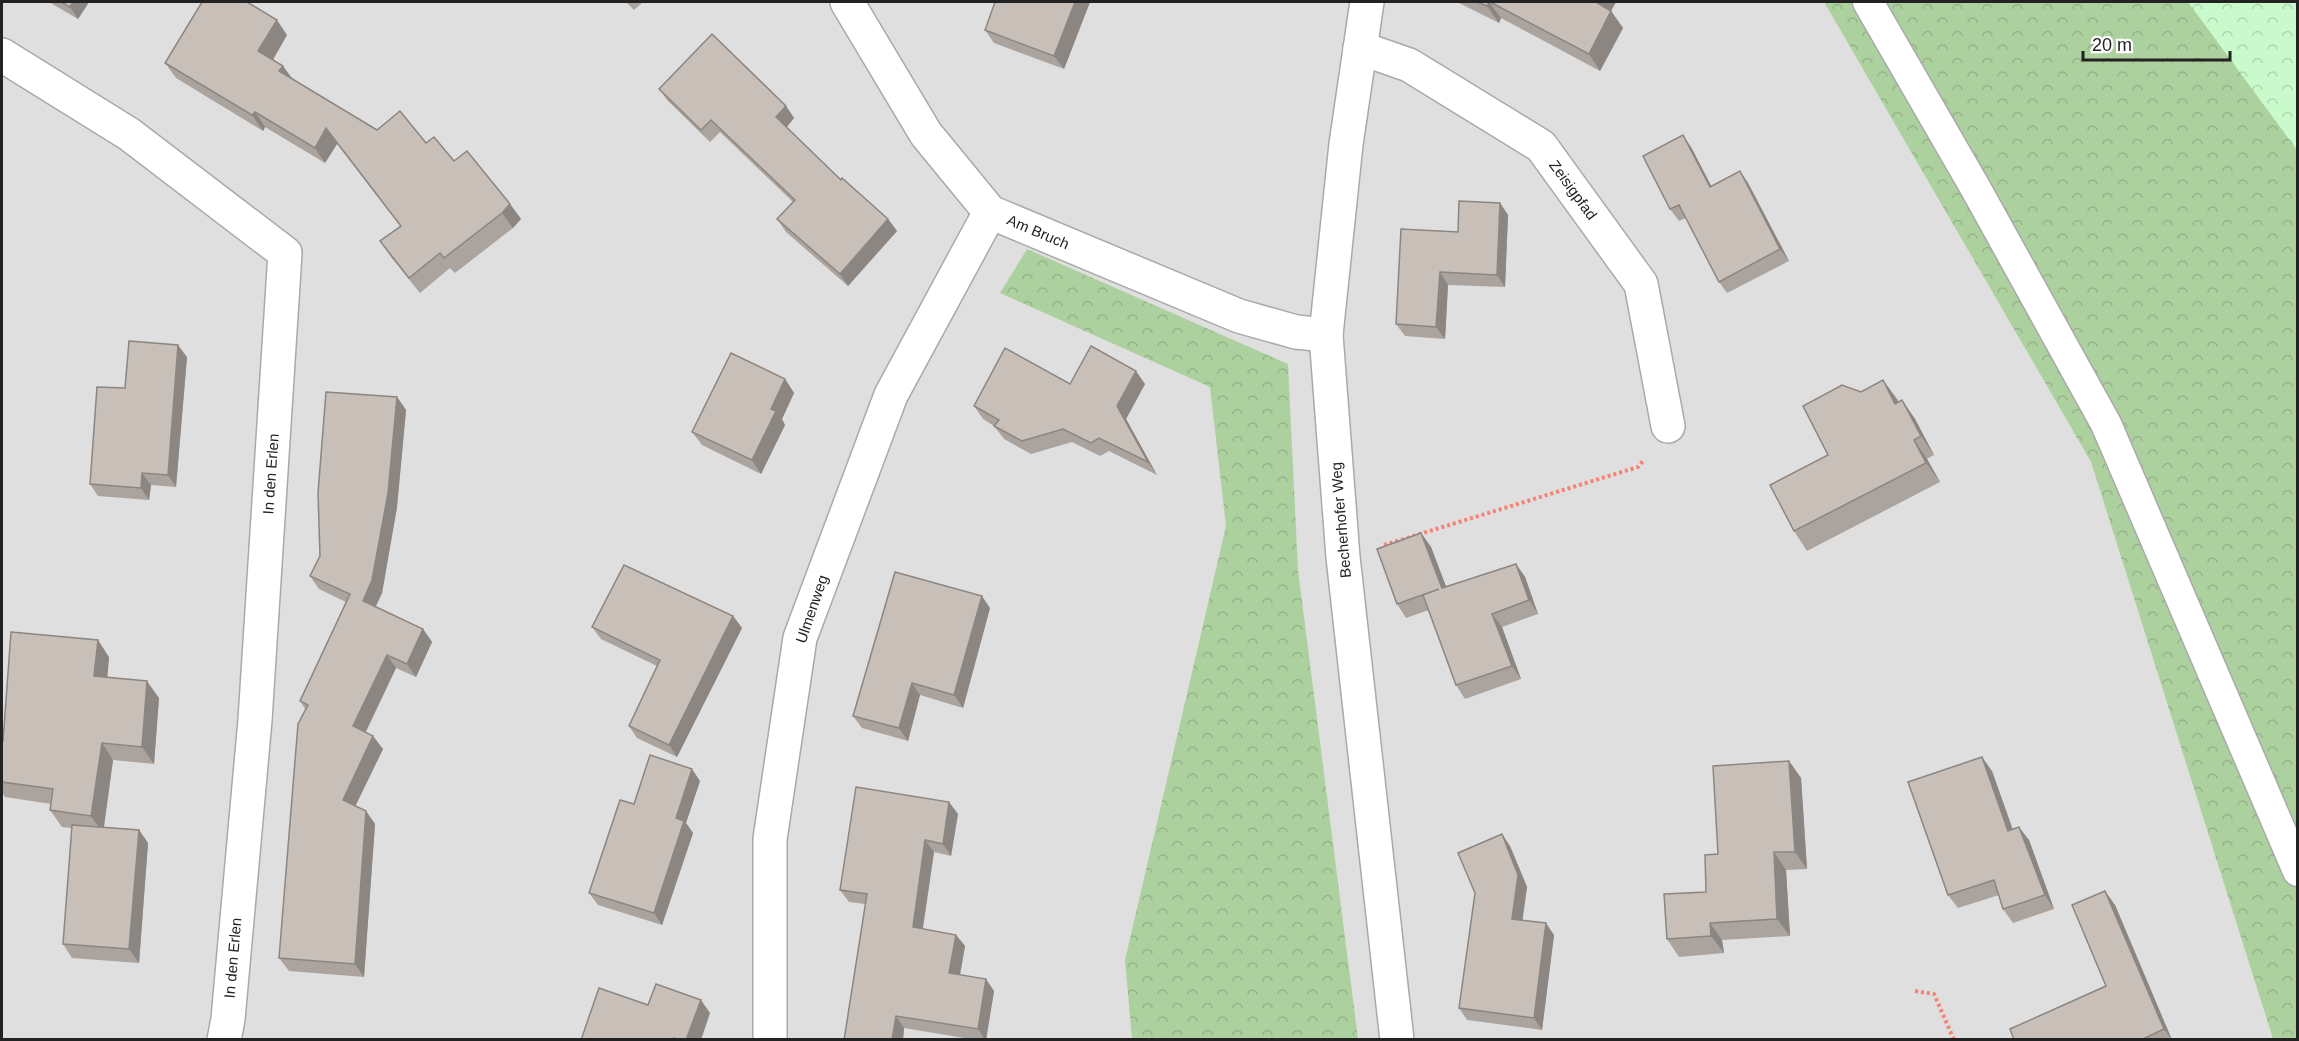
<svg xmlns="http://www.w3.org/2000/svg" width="2299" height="1041" viewBox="0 0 2299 1041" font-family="Helvetica,sans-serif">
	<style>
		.residential { fill: #e0dfdf }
		.forest { fill: url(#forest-crowns) }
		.park { fill: url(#park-crowns) }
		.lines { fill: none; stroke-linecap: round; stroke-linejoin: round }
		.service-casing { stroke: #a9a9a9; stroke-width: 33 }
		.minor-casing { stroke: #a9a9a9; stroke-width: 36 }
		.path { stroke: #fa8072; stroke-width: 4; stroke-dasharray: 3 3; stroke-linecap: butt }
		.service { stroke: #fff; stroke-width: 30 }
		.minor { stroke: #fff; stroke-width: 33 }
		.wall { fill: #aba49e }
		.shaded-wall { fill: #8b8681 }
		.building { fill: #c7bfb8; stroke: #8b8681; stroke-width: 1.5 }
		.labels { text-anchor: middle; stroke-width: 4.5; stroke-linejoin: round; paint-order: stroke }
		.street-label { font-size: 15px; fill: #222; stroke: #fff }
	</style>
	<defs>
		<pattern id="forest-crowns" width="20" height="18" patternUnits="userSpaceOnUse" patternTransform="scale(1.5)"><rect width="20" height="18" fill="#add19e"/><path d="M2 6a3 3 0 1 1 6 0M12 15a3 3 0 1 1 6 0" fill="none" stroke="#95b388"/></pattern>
		<pattern id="park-crowns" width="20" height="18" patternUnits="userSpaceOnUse" patternTransform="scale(1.5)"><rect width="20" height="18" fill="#c8facc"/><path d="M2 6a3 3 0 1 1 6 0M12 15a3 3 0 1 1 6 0" fill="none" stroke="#acd6af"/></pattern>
	</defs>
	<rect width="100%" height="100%" fill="#f2efe9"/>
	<path class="residential" d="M2,2H1824L2091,462L2273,1039L2,1040Z"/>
	<g class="forest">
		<path d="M1824,2H2297V1039H2273L2091,462Z"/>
		<path d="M1027,249L1288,364L1298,570L1358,1039H1132L1125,960L1226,526L1210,387L1000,293Z"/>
	</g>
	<path class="park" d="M2188,2H2297V150Z"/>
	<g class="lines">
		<g class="service-casing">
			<path id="service" d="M1868,2L1976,189L2106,424L2298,871"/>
		</g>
		<g class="minor-casing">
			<g id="minor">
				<path d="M847,2L926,134L990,212L1239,316L1296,332L1326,335"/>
				<path d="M1367,2L1346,144L1326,335L1343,557L1397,1040"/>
				<path d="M1360,48L1409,65L1541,146L1641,284L1668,426"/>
				<path d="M2,55L129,134L285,253L255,720L228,1019L224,1040"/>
				<path d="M770,1040V839L800,638L891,395L990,212"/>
			</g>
		</g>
		<g class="path">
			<path d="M1384,545L1638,467L1643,461"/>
			<path d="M1915,991L1934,994L1954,1040"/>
		</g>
		<use href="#service" class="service"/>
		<use href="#minor" class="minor"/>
	</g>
	<g class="wall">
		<path d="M49,2H89L78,19Z"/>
		<path d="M626,2H643L634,10Z"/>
		<path d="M995,2H1090L1064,69L994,43L985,30Z"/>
		<path d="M1457,2H1616L1611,11L1623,28L1600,71L1501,18L1499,23Z"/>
		<path d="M287,35L273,60L283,66L291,78L377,130L426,143L454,161L510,204L521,219L513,228L455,273L450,268L420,293L391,257L380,241L400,226L337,144L325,163L265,127L263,131L176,78L165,63Z"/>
		<path d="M659,89L786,106L794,118L787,127L841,180L888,219L897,231L848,286L786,232L777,219L793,202L720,132L710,142L668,101Z"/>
		<path d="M1691,147L1711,186L1740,172L1748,183L1789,261L1727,293L1719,282L1686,218L1679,221L1670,209Z"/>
		<path d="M1500,203L1508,215L1505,287L1448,285L1445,339L1405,336L1396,324L1458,232Z"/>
		<path d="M187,357L176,487L151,485L149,500L98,496L90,484L125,388Z"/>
		<path d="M785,379L794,393L782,419L785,425L761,474L702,445L692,432Z"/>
		<path d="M1883,380L1898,402L1902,400L1915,419L1934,455L1927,459L1940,482L1807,551L1794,531L1861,392Z"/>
		<path d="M1070,384H1145L1126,419L1157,475L1109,451L1100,456L1072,442L1031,454L1004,439L994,426L983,419L974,406Z"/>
		<path d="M397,397L406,410L397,507L382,593L376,606L423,629L432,642L416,677L396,668L366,732L383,749L355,806L366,811L375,824L364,977L289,971L279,958L306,710L300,701L346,602L319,589L310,576Z"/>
		<path d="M1421,533L1431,547L1446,587L1516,564L1525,577L1538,614L1502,627L1521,679L1465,699L1456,685L1429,610L1406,618L1397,604Z"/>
		<path d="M990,608L963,708L920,695L908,741L862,728L853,716Z"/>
		<path d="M733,616L742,628L677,757L637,738L629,726L657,666L601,639L592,627Z"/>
		<path d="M109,657L107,678L159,698L154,764L113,760L104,827L139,830L148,843L139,963L72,958L63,944L72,828L62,827L50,810L51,804L5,797L2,792V741H3Z"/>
		<path d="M1789,761L1801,778L1807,869L1786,870L1790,936L1722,940L1724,953L1679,957L1667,939L1706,892L1718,854Z"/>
		<path d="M1992,771L2012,829L2029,840L2054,909L2013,923L2003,909L1999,895L1958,908L1948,895Z"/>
		<path d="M700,781L686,823L693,833L662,925L598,905L589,893L634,804Z"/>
		<path d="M958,814L951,856L934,852L923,929L956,935L965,946L960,975L994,991L986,1040H976L904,1028L903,1040H844L865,904L849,902L840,890Z"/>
		<path d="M1510,846L1527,887L1522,920L1554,935L1542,1030L1467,1020L1459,1008Z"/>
		<path d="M2115,905L2172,1040H2014L2106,986Z"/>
	</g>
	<g class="shaded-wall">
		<path d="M73,2H89L78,19L70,7Z"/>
		<path d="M1075,2H1090L1064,69L1054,56Z"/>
		<path d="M1489,2L1501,18L1499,23L1487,6Z"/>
		<path d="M1596,2H1616L1611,11L1623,28L1600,71L1589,54Z"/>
		<path d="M277,20L287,35L269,66L258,51Z"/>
		<path d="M283,66L294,81L279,71Z"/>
		<path d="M786,106L794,118L785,129L776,117Z"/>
		<path d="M255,112L265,127L263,131L252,115Z"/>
		<path d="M326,128L337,144L325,163L315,148Z"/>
		<path d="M1683,135L1691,147L1718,199L1710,187Z"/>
		<path d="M1740,171L1748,183L1789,261L1780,249Z"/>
		<path d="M1500,203L1508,215L1505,287L1497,275Z"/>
		<path d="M510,204L521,219L513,228L502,213Z"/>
		<path d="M888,219L897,231L848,286L840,274Z"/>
		<path d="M1440,272L1448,285L1445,339L1436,327Z"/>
		<path d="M178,345L187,357L176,487L168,475Z"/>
		<path d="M1136,371L1145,384L1126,419L1157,475L1148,462L1117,406Z"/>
		<path d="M785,379L794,393L782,419L785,425L761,474L752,460L771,409Z"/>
		<path d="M1883,380L1897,399L1909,423L1895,404Z"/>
		<path d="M397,397L406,410L397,507L382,593L372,614L363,601Z"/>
		<path d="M1902,400L1915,419L1934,455L1921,436Z"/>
		<path d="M1914,440L1927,459L1940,482L1926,463Z"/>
		<path d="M142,473L151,485L149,500L141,488Z"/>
		<path d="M1421,533L1431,547L1452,602L1442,588Z"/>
		<path d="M1516,564L1525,577L1538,614L1529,600Z"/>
		<path d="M982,596L990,608L963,708L954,695Z"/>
		<path d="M1492,614L1502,627L1521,679L1512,666Z"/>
		<path d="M733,616L742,628L677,757L669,745Z"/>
		<path d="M423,629L432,642L416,677L407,664Z"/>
		<path d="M98,640L109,657L106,693L94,676Z"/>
		<path d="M387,655L396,668L362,739L353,726Z"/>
		<path d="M147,681L159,698L154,764L142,747Z"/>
		<path d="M912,683L920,695L908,741L899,728Z"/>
		<path d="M373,736L383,749L352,813L343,800Z"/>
		<path d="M102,743L113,760L103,833L91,816Z"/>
		<path d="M1982,757L1992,771L2018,844L2008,831Z"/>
		<path d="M1789,761L1801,778L1807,869L1795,852Z"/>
		<path d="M692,769L700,781L686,823L693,833L662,925L654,913L676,818Z"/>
		<path d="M949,802L958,814L951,856L943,844Z"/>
		<path d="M366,811L375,824L364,977L355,964Z"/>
		<path d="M2019,827L2029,840L2054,909L2045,895Z"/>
		<path d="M139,830L148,843L139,963L129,949Z"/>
		<path d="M1502,834L1510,846L1527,887L1521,931L1512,919Z"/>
		<path d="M925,840L934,852L921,939L913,927Z"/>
		<path d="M1774,852L1786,870L1790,936L1777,919Z"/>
		<path d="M2105,891L2115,905L2172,1040L2164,1029Z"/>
		<path d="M1546,923L1554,935L1542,1030L1534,1018Z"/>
		<path d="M1710,923L1722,940L1724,953L1711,936Z"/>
		<path d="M956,935L965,946L958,985L949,973Z"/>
		<path d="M986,979L994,991L986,1040H985L978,1029Z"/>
		<path d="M701,1000L710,1013L701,1040H686Z"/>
		<path d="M896,1016L904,1028L903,1040H892Z"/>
	</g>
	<g class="building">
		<path d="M61,2H73L70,7Z"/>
		<path d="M202,2H247L277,20L258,51L283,66L279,71L377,130L400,111L426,143L434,137L454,161L467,151L510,204L502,213L444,258L440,253L409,278L380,241L401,226L326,128L315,148L255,112L252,115L165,63Z"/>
		<path d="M995,2H1075L1054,56L985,30Z"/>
		<path d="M1477,2H1489L1487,6Z"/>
		<path d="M1490,2H1596L1611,11L1589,54Z"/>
		<path d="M712,34L786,106L776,117L841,180L842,178L888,219L840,274L777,219L795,200L711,120L701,130L659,89Z"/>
		<path d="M1683,135L1710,187L1740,171L1780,249L1719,282L1679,205L1670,209L1643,156Z"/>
		<path d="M1459,201L1500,203L1497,275L1440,272L1436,327L1396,324L1401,229L1458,232Z"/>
		<path d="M129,341L178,345L168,475L142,473L141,488L90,484L97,387L125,388Z"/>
		<path d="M1091,346L1136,371L1117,406L1148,462L1099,438L1091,443L1063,429L1022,441L994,426L999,420L974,406L1005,348L1070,384Z"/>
		<path d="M731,353L785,379L771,409L776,411L752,460L692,432Z"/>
		<path d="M1883,380L1895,404L1902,400L1921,436L1914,440L1926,463L1794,531L1770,485L1828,455L1803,406L1842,385L1861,392Z"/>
		<path d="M326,392L397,397L388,493L372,580L363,601L423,629L407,664L387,655L353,726L373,736L343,800L366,811L355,964L279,958L298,724L308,705L300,701L350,594L310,576L320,556L318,493Z"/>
		<path d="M1421,533L1442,588L1516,564L1529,600L1492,614L1512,666L1456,685L1423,595L1439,589L1397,604L1377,549Z"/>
		<path d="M624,565L733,616L669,745L629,726L660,660L592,627Z"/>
		<path d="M895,572L982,596L954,695L912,683L899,728L853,716Z"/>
		<path d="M11,632L98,640L94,676L147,681L142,747L102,743L91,816L50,810L53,789L2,782V741H3Z"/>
		<path d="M650,755L692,769L676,818L684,821L654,913L589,893L620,800L634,804Z"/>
		<path d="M1982,757L2008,831L2019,827L2045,895L2003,909L1994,880L1948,895L1908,782Z"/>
		<path d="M1789,761L1795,852H1774L1777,919L1710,923L1711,936L1667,939L1664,894L1706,892L1705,855L1718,854L1713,766Z"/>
		<path d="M856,787L949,802L943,844L925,840L913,927L956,935L949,973L986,979L978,1029L896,1016L892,1040H844L867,894L840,890Z"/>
		<path d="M72,825L139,830L129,949L63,944Z"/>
		<path d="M1502,834L1518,875L1512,919L1546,923L1534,1018L1459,1008L1475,893L1458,853Z"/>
		<path d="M2105,891L2164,1029L2141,1040H2014L2010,1029L2106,986L2072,905Z"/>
		<path d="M656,984L701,1000L686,1040H679L674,1038L673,1040H581L599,988L648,1005Z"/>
	</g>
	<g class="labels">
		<g class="street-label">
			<text transform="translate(1573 190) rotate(54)" y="5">Zeisigpfad</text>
			<text transform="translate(1038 232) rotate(23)" y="5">Am Bruch</text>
			<text transform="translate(271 474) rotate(-86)" y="5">In den Erlen</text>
			<text transform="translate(1341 520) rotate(-95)" y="5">Becherhofer Weg</text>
			<text transform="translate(812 609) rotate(-71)" y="5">Ulmenweg</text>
			<text transform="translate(233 958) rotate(-85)" y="5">In den Erlen</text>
		</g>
	</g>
	<rect width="2299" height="1041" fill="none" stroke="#222222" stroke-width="6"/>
	<path d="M2083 51v9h147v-9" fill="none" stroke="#222222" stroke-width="3"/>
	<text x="2092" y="51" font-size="18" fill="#222222" stroke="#ffffff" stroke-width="4.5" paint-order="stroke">20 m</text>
</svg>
